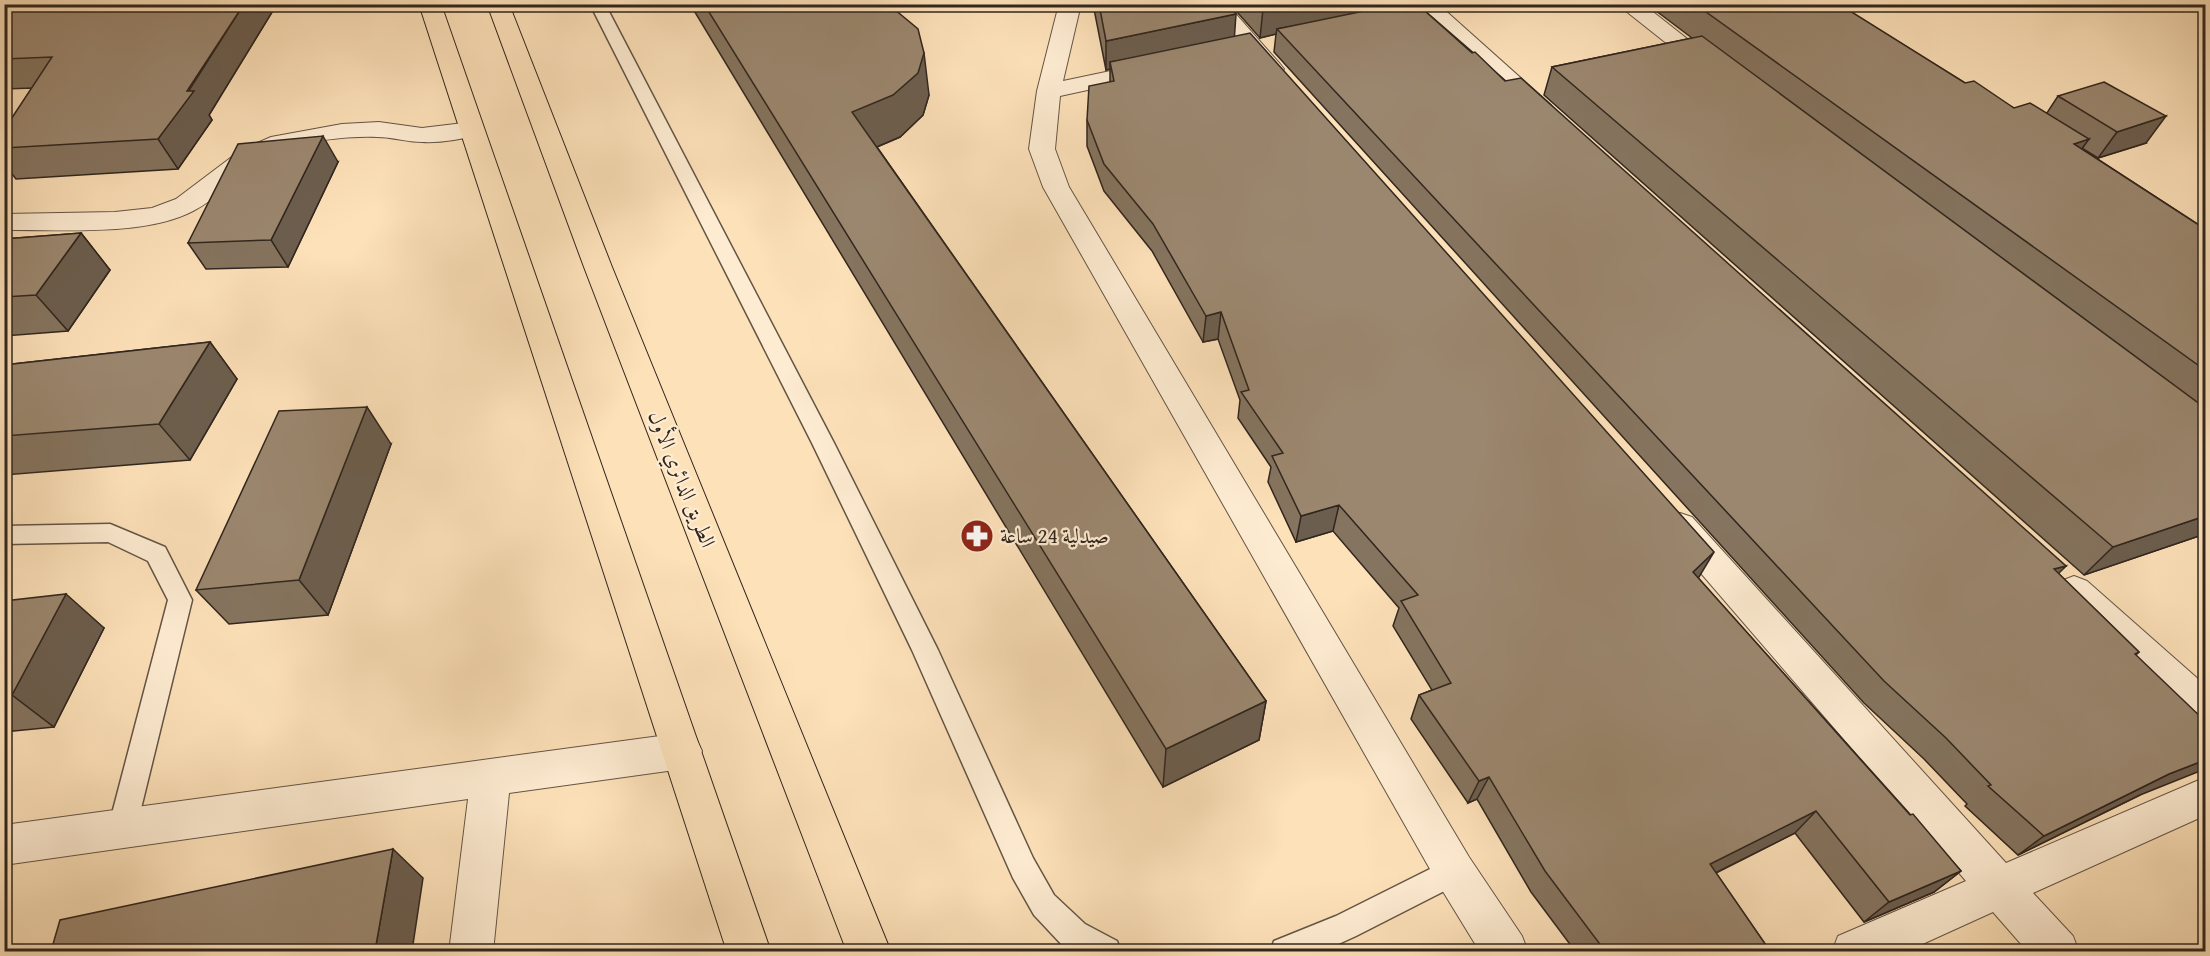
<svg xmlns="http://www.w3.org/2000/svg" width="2210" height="956" viewBox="0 0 2210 956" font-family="'Gentium Book Plus',Amiri,serif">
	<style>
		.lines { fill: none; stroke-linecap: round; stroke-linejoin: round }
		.lane-casing { stroke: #645545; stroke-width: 3 }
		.street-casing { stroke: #645545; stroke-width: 2 }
		.primary-casing { stroke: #31261e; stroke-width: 2 }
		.lane { fill: #feecd2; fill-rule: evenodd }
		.street { fill: #feecd2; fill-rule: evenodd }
		.primary { fill: #fde1b9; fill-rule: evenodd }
		.wall { fill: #85745f; stroke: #31261e; stroke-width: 1.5 }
		.shaded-wall { fill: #6c5e4e; stroke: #31261e; stroke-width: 1.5 }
		.building { fill: #9b876f; stroke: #31261e; stroke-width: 1.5 }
		.labels { text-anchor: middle; stroke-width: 4.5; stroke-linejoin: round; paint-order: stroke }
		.street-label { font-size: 21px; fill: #31261e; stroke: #feecd2 }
		.poi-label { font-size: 21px; fill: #31261e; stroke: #feecd2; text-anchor: start }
	</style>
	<rect width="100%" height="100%" fill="#fde1b9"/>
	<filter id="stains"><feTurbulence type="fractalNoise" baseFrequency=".00333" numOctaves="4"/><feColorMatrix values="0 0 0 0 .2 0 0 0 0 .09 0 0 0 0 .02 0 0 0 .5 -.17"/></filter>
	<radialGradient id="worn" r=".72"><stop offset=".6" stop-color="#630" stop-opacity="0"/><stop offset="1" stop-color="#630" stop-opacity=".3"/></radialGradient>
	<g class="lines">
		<g class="lane-casing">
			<g id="lane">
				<path d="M590,4H605L834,443L938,650L1033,858L1054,895L1085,924L1117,941L1121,952H1075L1063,946L1034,915L1013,878L912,650L812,443Z"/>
				<path d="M110,524L165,547L192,600L136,829L132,838L122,842L112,838L108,829L168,600L148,561L108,542L4,544V526Z"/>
				<path d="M1454,857L1464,861L1468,871L1464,881L1356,936L1321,952H1270L1274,941L1336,916Z"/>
			</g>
		</g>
		<g class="street-casing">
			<g id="street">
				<path d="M1059,4H1081L1063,81L1153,62L1161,64L1165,69L1161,74L1060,96L1055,149L1069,187L1469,857L1522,936L1528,952H1480L1439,885L1043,187L1029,149L1037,91Z"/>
				<path d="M1204,4H1227L1280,64L1284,69L1280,74L1272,76L1264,74Z"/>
				<path d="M1414,4H1438L1551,105L1554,110L1551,115L1542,117L1533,115Z"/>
				<path d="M1617,4H1643L1724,68L1720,73L1712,75L1704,73Z"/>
				<path d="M379,122L422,128L472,122L481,124L484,129L481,134C463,139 441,143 422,142C407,142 392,137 377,137C348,136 315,140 287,148C248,160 227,194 193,211C143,237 60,229 4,230V214L115,212L152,208L176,199L241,150L271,137L342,124Z"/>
				<path d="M1680,513L1692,517L2006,863L2206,777V815L2033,893L2073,936L2079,952H2028L1993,912L1905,952H1832L1838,936L1966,881L1668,535L1663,526L1668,517Z"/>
				<path d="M2074,576L2087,581L2206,686V727L2192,722L2061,601L2056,591L2061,581Z"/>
				<path d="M682,733L696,738L702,751L696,764L682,769L509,793L493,952H449L468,799L4,865V825Z"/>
			</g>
		</g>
		<g class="primary-casing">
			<g id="primary">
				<path d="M419,4H441L771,952H727Z"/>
				<path d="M487,4H509L612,267L891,952H847L584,267Z"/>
			</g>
		</g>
		<use href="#lane" class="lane"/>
		<use href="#street" class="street"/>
		<use href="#primary" class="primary"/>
	</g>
	<g class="wall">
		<path d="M4,4H277L209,115L212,120L178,169L16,179L4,164V130L32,88L4,89Z"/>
		<path d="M690,4H888L929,95L923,115L900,137L877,147L1266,701L1259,740L1163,787Z"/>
		<path d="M1093,4H1228L1234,36L1698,578L1961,871L1934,892L1864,922L1795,833L1716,873L1770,951H1575L1531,892L1477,799L1468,803L1411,719L1419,695L1432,690L1393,626L1399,608L1333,531L1296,542L1268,482L1271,467L1238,418L1240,400L1218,339L1203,342L1152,251L1104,191L1087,146V120L1110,82V69L1106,70Z"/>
		<path d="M1230,4H1417L2066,566L2058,573L2139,652L2136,655L2140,795L2018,855L1965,806L1967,804L1924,759L1864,703L1274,52L1276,34L1260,38Z"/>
		<path d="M1647,4H1850L1847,10L1965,83L2014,108L2047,113L2058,96L2146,143L2098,158L2082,148V149L2205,229V534L2084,575L1544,95L1552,67L1692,38Z"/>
		<path d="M338,162L288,267L206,269L188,243Z"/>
		<path d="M81,233L110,270L68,331L4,336V239Z"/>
		<path d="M210,342L237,379L190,460L4,475V365Z"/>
		<path d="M391,444L328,615L229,624L196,590Z"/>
		<path d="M4,601L104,628L54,727L4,732Z"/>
	</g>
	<g class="shaded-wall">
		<path d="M244,4H277L209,115L212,120L178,169L158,139Z"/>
		<path d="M1285,4H1413L1277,29L1276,34L1260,38L1263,9Z"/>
		<path d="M1850,4L1837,32L1842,6Z"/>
		<path d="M1236,14L1234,43L1110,62V69L1106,70V41Z"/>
		<path d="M924,53L929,95L923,115L900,137L860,154L852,112Z"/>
		<path d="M2166,116L2146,143L2098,158L2117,132Z"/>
		<path d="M323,136L338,162L288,267L271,240Z"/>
		<path d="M2089,139L2068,168L2074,144Z"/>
		<path d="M81,233L110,270L68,331L36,295Z"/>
		<path d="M1221,312L1218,339L1203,342L1206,316Z"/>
		<path d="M210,342L237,379L190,460L159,424Z"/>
		<path d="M367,407L391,444L328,615L299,580Z"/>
		<path d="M1339,505L1333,531L1296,542L1301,516Z"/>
		<path d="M2205,516V534L2084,575L2113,547Z"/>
		<path d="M1714,552L1699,577L1677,597L1693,572Z"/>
		<path d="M2066,566L2044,588L2054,569Z"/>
		<path d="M66,594L104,628L54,727L12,695Z"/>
		<path d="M1266,701L1259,740L1163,787L1166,749Z"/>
		<path d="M2205,760V769L2140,795L2018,855L2044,836L2169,774Z"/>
		<path d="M1489,777L1477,799L1468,803L1479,781Z"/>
		<path d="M1816,811L1795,833L1691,885L1710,864Z"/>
		<path d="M393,849L423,878L412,951H375Z"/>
		<path d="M1961,871L1934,892L1864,922L1889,902Z"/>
	</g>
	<g class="building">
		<path d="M4,4H244L187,91H194L158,139L4,148V130L52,57L4,59Z"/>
		<path d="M704,4H888L918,29L924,53L918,73L893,95L852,112L1266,701L1166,749Z"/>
		<path d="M1099,4H1228L1236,14L1106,41Z"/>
		<path d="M1258,4H1285L1263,9Z"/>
		<path d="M1398,4H1417L1472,53L1475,52L1505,81L1521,78L2066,566L2054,569L2139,652L2135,654L2205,721V760L2169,774L2044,836L1988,786L1991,785L1946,738L1884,681L1277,29Z"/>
		<path d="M1695,4H1849L1842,6L1965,83L1974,81L2014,108L2030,103L2089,139L2074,144L2205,229V370Z"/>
		<path d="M1250,33L1714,552L1693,572L1910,815L1913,814L1961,871L1889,902L1816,811L1710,864L1770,951H1605L1545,871L1489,777L1479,781L1419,695L1451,683L1401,601L1418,595L1339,505L1301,516L1272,456L1283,453L1241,392L1249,390L1221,312L1206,316L1153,224L1104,164L1087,120L1089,86L1114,81L1110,62Z"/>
		<path d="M1702,36L2205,408V516L2113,547L1552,67Z"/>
		<path d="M2104,82L2166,116L2117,132L2058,96Z"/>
		<path d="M323,136L271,240L188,243L238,144Z"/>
		<path d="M81,233L36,295L4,297V239Z"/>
		<path d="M210,342L159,424L4,436V365Z"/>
		<path d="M367,407L299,580L196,590L279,411Z"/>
		<path d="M66,594L12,695H4V601Z"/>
		<path d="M393,849L375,951H51L60,920Z"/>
	</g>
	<defs>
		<g id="pharmacy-disc" transform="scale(1.725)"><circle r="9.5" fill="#8f2418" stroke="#feecd2"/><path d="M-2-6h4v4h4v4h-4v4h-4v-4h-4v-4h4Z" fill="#fff"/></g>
	</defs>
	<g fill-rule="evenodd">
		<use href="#pharmacy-disc" x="977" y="536"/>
	</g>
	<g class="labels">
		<g class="street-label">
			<text transform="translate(682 479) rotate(68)" y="7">الطريق الدائري الأول</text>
		</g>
		<g class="poi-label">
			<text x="1000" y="543">صيدلية 24 ساعة</text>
		</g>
	</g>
	<rect width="2210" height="956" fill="none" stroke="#fde1b9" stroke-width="24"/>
	<rect x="6" y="6" width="2198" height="944" fill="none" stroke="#31261e" stroke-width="3"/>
	<rect x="12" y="12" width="2186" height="932" fill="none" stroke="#31261e" stroke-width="1.5"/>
	<rect width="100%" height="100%" filter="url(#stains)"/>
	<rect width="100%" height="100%" fill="url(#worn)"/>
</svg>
